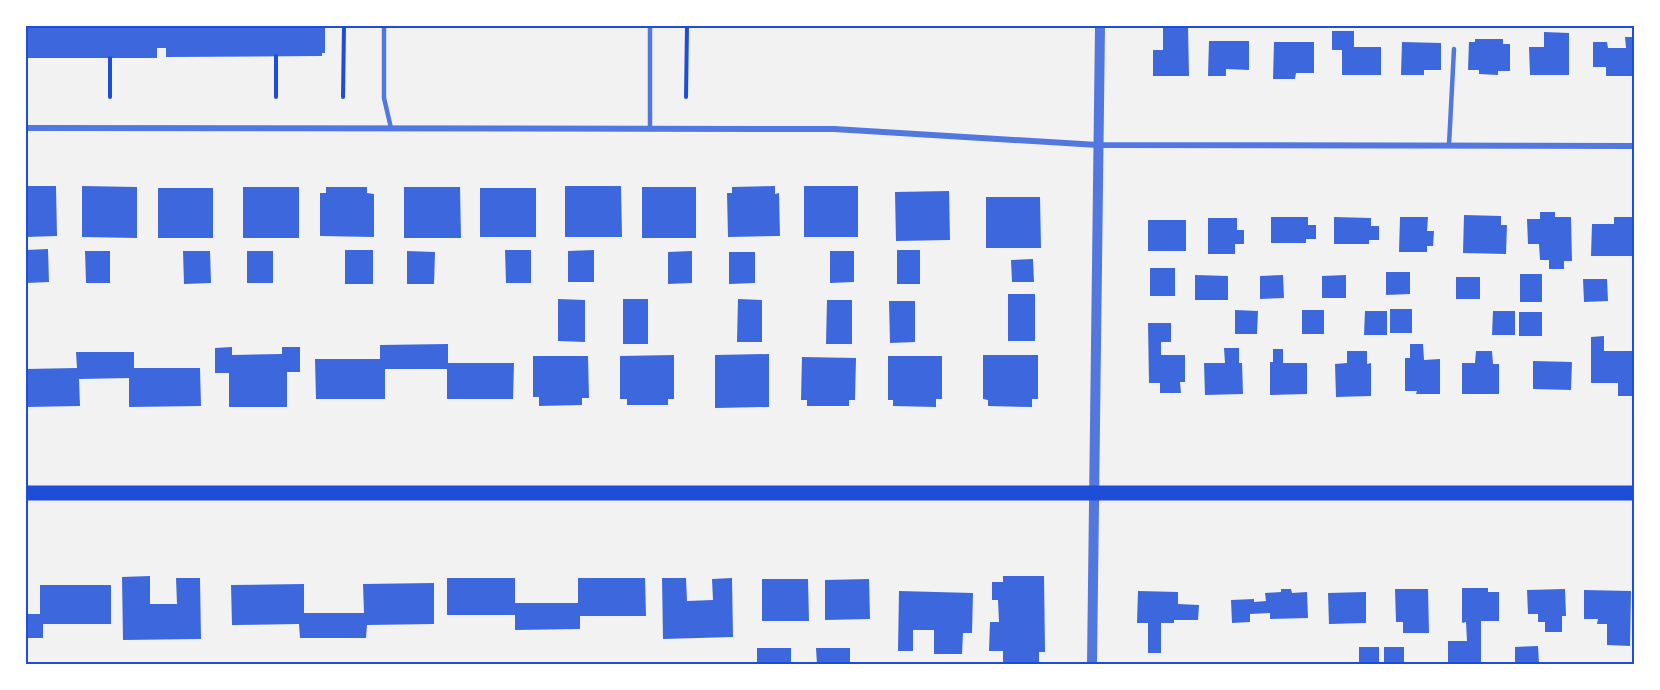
<svg xmlns="http://www.w3.org/2000/svg" width="1660" height="690" viewBox="0 0 1660 690" font-family="'Varela Round',sans-serif">
	<style>
		.building { fill: #3d67dc }
		.lines { fill: none; stroke-linecap: round; stroke-linejoin: round }
		.path { stroke: #1d4ed8; stroke-width: 4 }
		.service { stroke: #5277de; stroke-width: 4.5 }
		.minor { stroke: #5277de; stroke-width: 6 }
		.tertiary { stroke: #5277de; stroke-width: 10 }
		.primary { stroke: #1d4ed8; stroke-width: 15 }
		.neatline { fill: none; stroke: #1d4ed8; stroke-width: 2 }
	</style>
	<rect width="100%" height="100%" fill="#f2f2f2"/>
	<g class="building">
		<path d="M26,26H325V53H322V56L166,57V48H157V58H26Z"/>
		<path d="M1163,26H1188L1189,76H1153V50H1163Z"/>
		<path d="M1332,31H1354V47H1381V75H1342V50H1332Z"/>
		<path d="M1544,32L1569,33V75H1530L1529,47H1544Z"/>
		<path d="M1625,37H1634V76H1606V67H1593V42H1607L1608,48H1626Z"/>
		<path d="M1475,39H1503V44H1510V71H1498V75L1479,74V70H1468L1469,42H1475Z"/>
		<path d="M1209,41H1249V70L1226,69V76H1208Z"/>
		<path d="M1274,42H1314V73H1296L1295,79H1273Z"/>
		<path d="M1402,42L1441,43V70H1424V75H1401Z"/>
		<path d="M26,186H56L57,236L26,237Z"/>
		<path d="M82,186L137,187V238L82,237Z"/>
		<path d="M565,186H621L622,237H565Z"/>
		<path d="M775,186V194L779,193L780,236L728,237L727,193H732V187Z"/>
		<rect x="804" y="186" width="54" height="51"/>
		<rect x="243" y="187" width="56" height="51"/>
		<path d="M326,187H367V193L374,194V237L320,236V193H326Z"/>
		<path d="M404,187H460L461,238H404Z"/>
		<rect x="642" y="187" width="54" height="51"/>
		<rect x="158" y="188" width="55" height="50"/>
		<rect x="480" y="188" width="56" height="49"/>
		<path d="M949,191L950,240L896,241L895,192Z"/>
		<path d="M986,197H1040L1041,248H986Z"/>
		<path d="M1540,212H1555V217H1571L1572,261H1564V269H1549V260H1540L1539,244H1528L1527,219H1540Z"/>
		<path d="M1464,215L1501,216V225H1507L1506,254L1463,253Z"/>
		<path d="M1271,217H1308V225H1316V239H1306V243H1271Z"/>
		<path d="M1334,217L1371,218V226H1379V240H1369V244H1334Z"/>
		<path d="M1400,217H1428L1427,231H1434L1433,246H1427V252H1399Z"/>
		<path d="M1614,217H1632V225H1634V256H1591L1592,224H1614Z"/>
		<path d="M1208,218H1237V230H1244V244H1235V254H1208Z"/>
		<rect x="1148" y="220" width="38" height="31"/>
		<path d="M48,249L49,282L26,283V250Z"/>
		<rect x="345" y="250" width="28" height="34"/>
		<path d="M505,250H531V283H506Z"/>
		<path d="M594,250V282H568V251Z"/>
		<rect x="897" y="250" width="23" height="34"/>
		<path d="M85,251H110V283H86Z"/>
		<path d="M183,251H210L211,283L184,284Z"/>
		<rect x="247" y="251" width="26" height="32"/>
		<path d="M407,251L435,252L434,284H407Z"/>
		<path d="M692,251V283L668,284V252Z"/>
		<path d="M830,251H854V282L830,283Z"/>
		<path d="M729,252H755V283L729,284Z"/>
		<path d="M1033,259L1034,282H1012L1011,260Z"/>
		<rect x="1150" y="268" width="25" height="28"/>
		<path d="M1386,272H1410V294L1386,295Z"/>
		<rect x="1520" y="274" width="22" height="28"/>
		<path d="M1195,275L1228,276V300H1195Z"/>
		<path d="M1283,275L1284,298L1260,299V276Z"/>
		<path d="M1346,275V298H1322V276Z"/>
		<rect x="1456" y="277" width="24" height="22"/>
		<path d="M1583,279H1607L1608,301L1584,302Z"/>
		<rect x="1008" y="294" width="27" height="47"/>
		<path d="M558,299L585,300V342L558,341Z"/>
		<rect x="623" y="299" width="25" height="45"/>
		<path d="M738,299L762,300V342H737Z"/>
		<path d="M827,300H852V344H826Z"/>
		<path d="M889,301H915V342L890,343Z"/>
		<rect x="1390" y="309" width="22" height="24"/>
		<path d="M1235,310L1258,311L1257,334H1235Z"/>
		<rect x="1302" y="310" width="22" height="24"/>
		<path d="M1365,311H1387V335H1364Z"/>
		<path d="M1493,311H1515V335H1492Z"/>
		<rect x="1519" y="312" width="23" height="24"/>
		<path d="M1148,323H1171V342H1161V355H1185V382H1180L1181,393H1160V383H1149Z"/>
		<path d="M1604,336V351H1634V396H1618V383H1591V337Z"/>
		<path d="M448,344V363H514L513,399H447V369H385V399H316L315,359H380V345Z"/>
		<path d="M1410,344H1423L1424,360L1440,359V394H1416L1417,391H1405V358H1410Z"/>
		<path d="M232,347V355L282,354V347H300V372H287V407H229V373H215V348Z"/>
		<path d="M1224,348H1239V363H1242L1243,394L1205,395L1204,363H1225Z"/>
		<path d="M1273,349H1283V363H1307V394L1270,395V362H1273Z"/>
		<path d="M1347,351H1367V364L1371,363V396L1336,397L1335,364L1347,363Z"/>
		<path d="M1476,351H1492L1493,364H1499V394H1462V363H1475Z"/>
		<path d="M76,352H134V368H200L201,406L129,407V378L79,379L80,406L26,407V369L77,368Z"/>
		<path d="M769,354V407L715,408V355Z"/>
		<path d="M674,355V399H668V405H627V399H620V356Z"/>
		<path d="M983,355H1038V399H1032V407L988,406V400L983,399Z"/>
		<path d="M533,356H588L589,398H582V405L539,406V397H533Z"/>
		<path d="M888,356H942V399H936V407L893,406V400H888Z"/>
		<path d="M802,357L856,358L855,400H849V406H807V400H801Z"/>
		<path d="M1533,361L1572,362L1571,390L1533,389Z"/>
		<path d="M150,576V604H177L176,578H200L201,639L123,640L122,577Z"/>
		<path d="M1003,576H1044L1045,652H1039V664H1003V651H989L990,622H999L998,600H992V582H1003Z"/>
		<path d="M447,578H515V603H578V578H645L646,616H580V629L515,630V615H447Z"/>
		<path d="M662,578H686L687,601L713,600L712,579L732,578L733,637L663,639Z"/>
		<path d="M762,579H808L809,621H762Z"/>
		<path d="M869,579L870,619L825,620V580Z"/>
		<path d="M434,583V624L367,625L366,638H300L299,624L232,625L231,585L304,584V613H364L363,584Z"/>
		<path d="M40,585H111V624H43V638H26V614H40Z"/>
		<path d="M1462,588H1488V592H1499V621H1481V664H1448V641H1467L1466,622L1462,623Z"/>
		<path d="M1281,589H1291L1292,593L1307,592L1308,618L1270,619V613L1250,614V622L1232,623L1231,600L1254,599V602L1266,601L1265,593L1281,592Z"/>
		<path d="M1395,589H1428L1429,633H1403V622H1396Z"/>
		<path d="M1565,589L1566,616H1562V632H1545V622H1538V614H1528L1527,590Z"/>
		<path d="M1584,590L1631,591L1630,646L1607,645V624H1597L1598,619H1584Z"/>
		<path d="M899,591L973,593L972,633H963L962,654H934V630H913V651H898Z"/>
		<path d="M1138,591L1178,592V604L1199,605L1198,620H1174V623H1161V653H1148V623H1137Z"/>
		<path d="M1366,592V623L1329,624L1328,593Z"/>
		<path d="M1538,646L1539,664H1515V647Z"/>
		<rect x="1359" y="647" width="20" height="17"/>
		<rect x="1384" y="647" width="20" height="17"/>
		<rect x="757" y="648" width="34" height="16"/>
		<path d="M816,648H850V664H817Z"/>
	</g>
	<g class="lines">
		<g class="path">
			<path d="M110,58V97"/>
			<path d="M276,97V56"/>
			<path d="M343,97L344,26"/>
			<path d="M686,97L687,26"/>
		</g>
		<g class="service">
			<path d="M384,26V98L391,128"/>
			<path d="M650,129V26"/>
			<path d="M1449,145L1454,49"/>
		</g>
		<path class="minor" d="M26,128L834,129L1098,145L1634,146"/>
		<path class="tertiary" d="M1092,664L1100,26"/>
		<path class="primary" d="M26,493H1634"/>
	</g>
	<rect width="1660" height="690" fill="none" stroke="#ffffff" stroke-width="54"/>
	<rect x="27" y="27" width="1606" height="636" class="neatline"/>
</svg>
